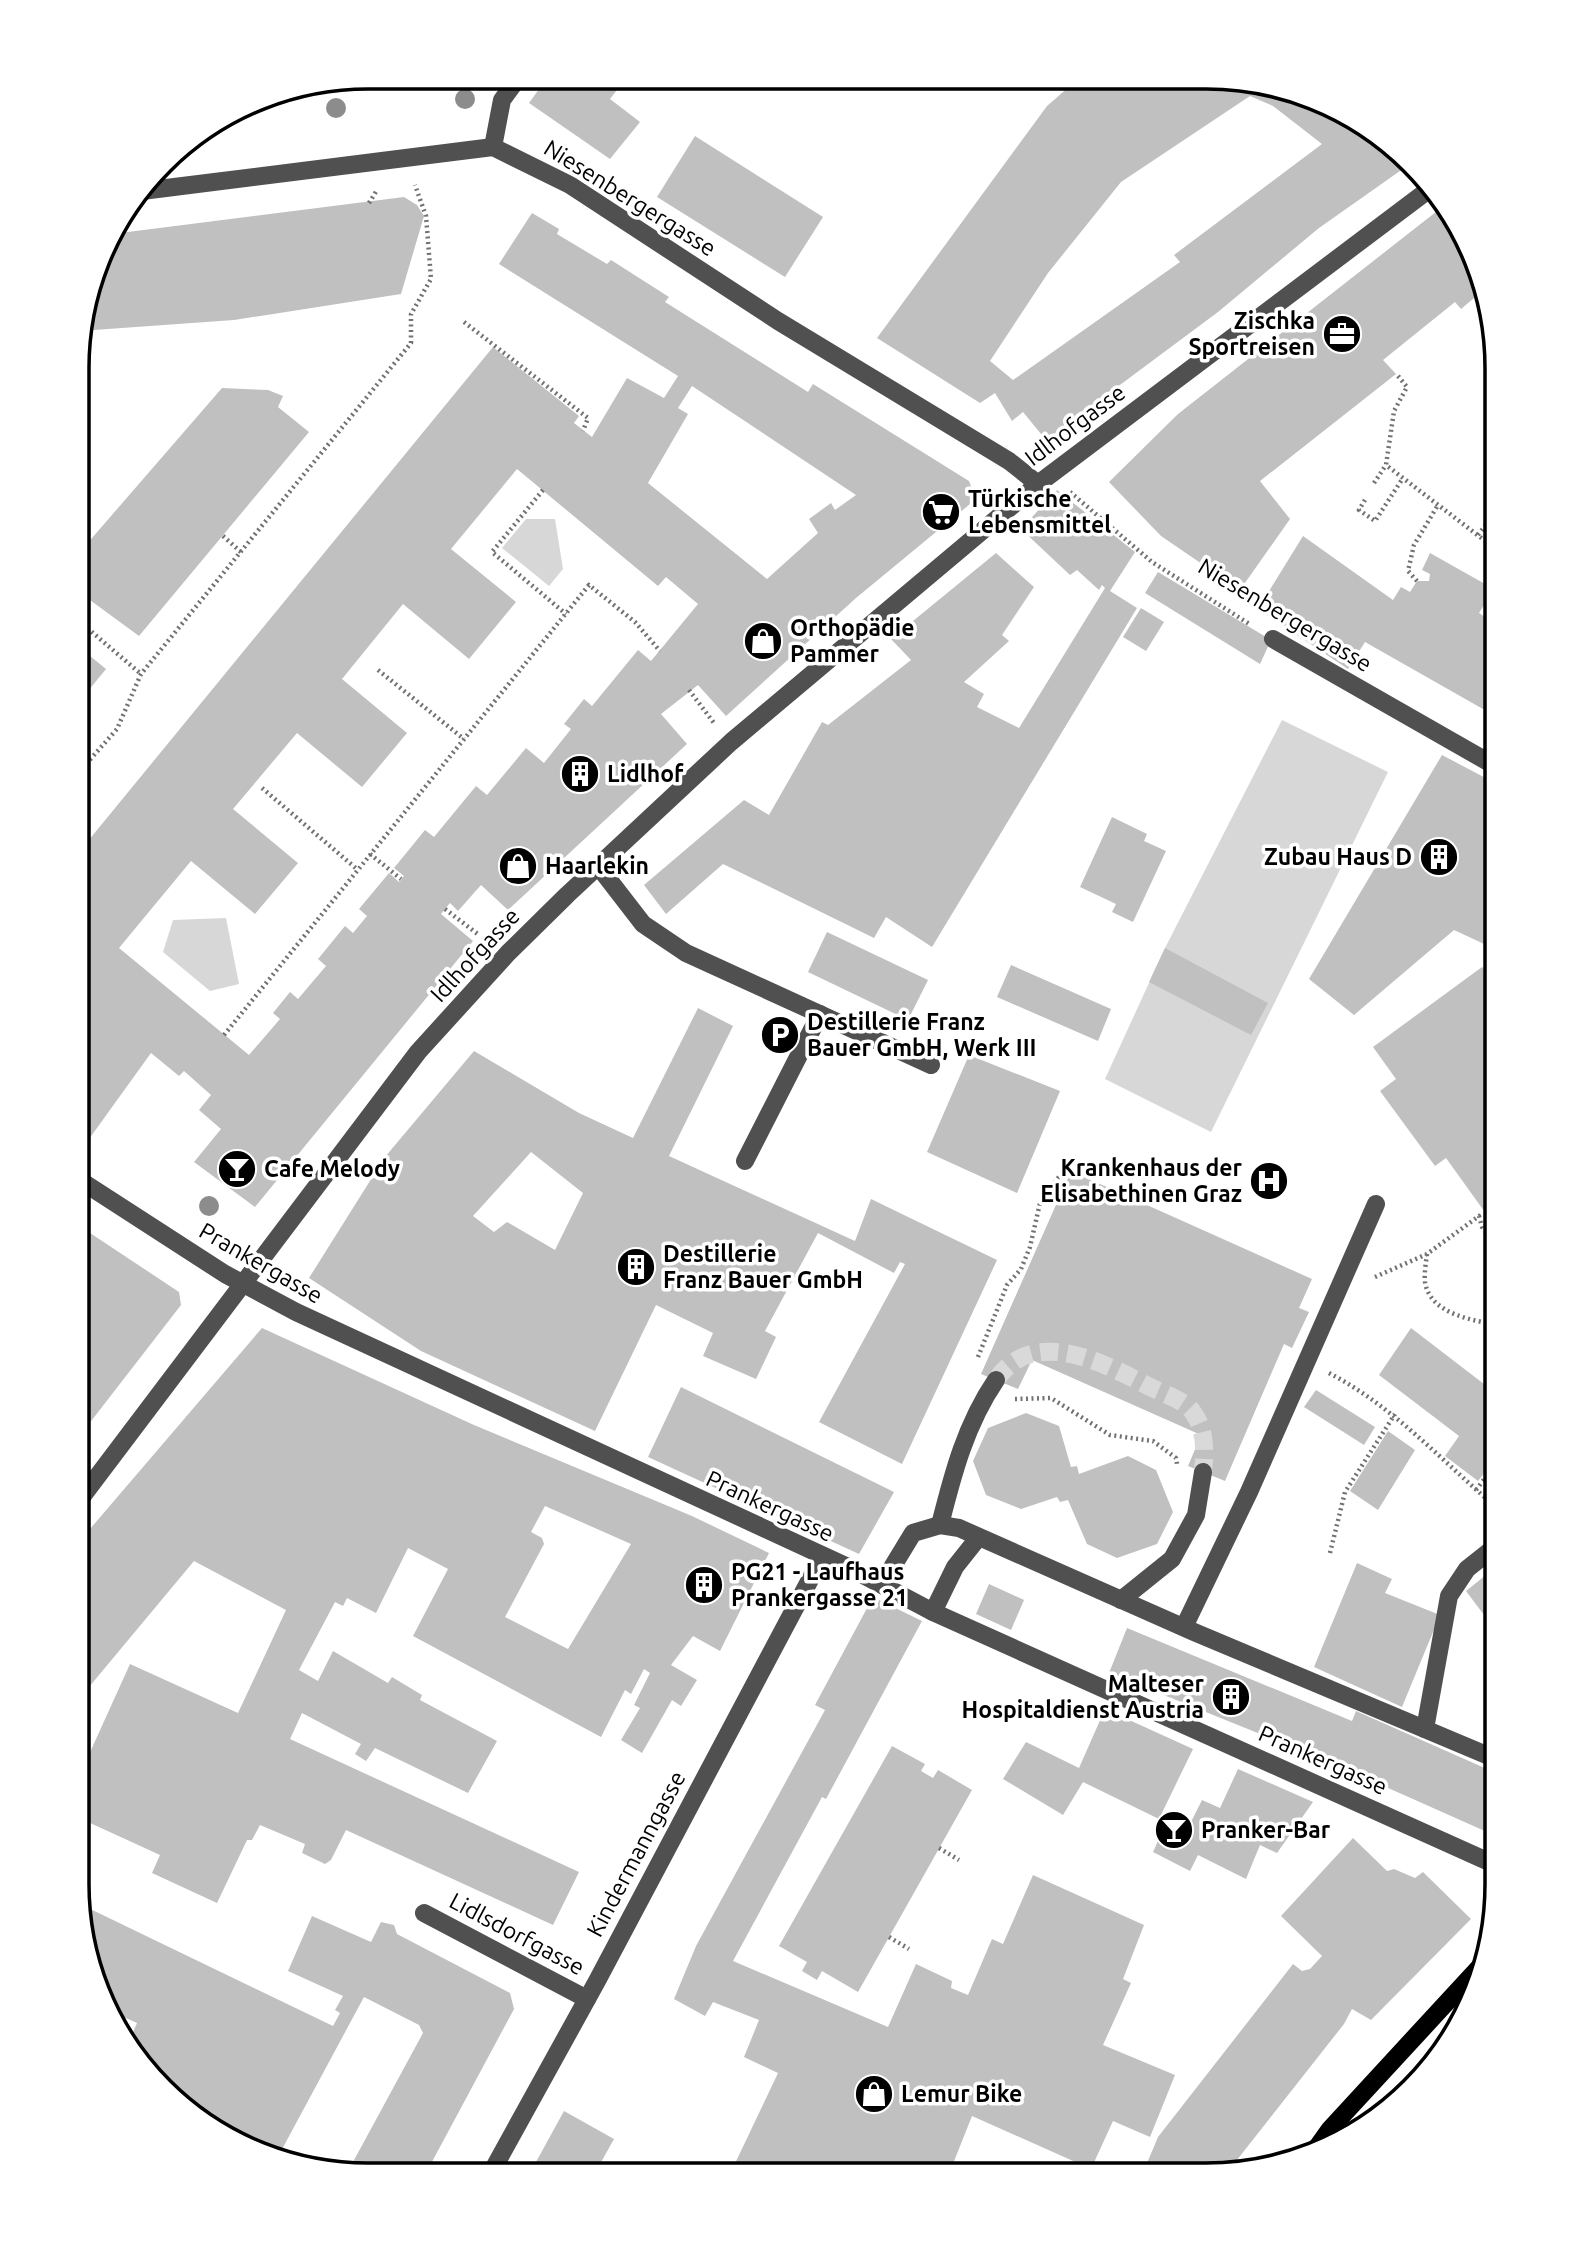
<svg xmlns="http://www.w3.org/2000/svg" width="1574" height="2252" viewBox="0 0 1574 2252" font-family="Ubuntu,sans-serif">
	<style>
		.green { fill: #d7d7d7 }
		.building { fill: #c0c0c0; fill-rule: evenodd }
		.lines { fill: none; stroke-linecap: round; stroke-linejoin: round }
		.minor-tunnel { stroke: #d9d9d9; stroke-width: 18; stroke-dasharray: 18 9; stroke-linecap: butt }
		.path { stroke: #727272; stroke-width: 4.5; stroke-dasharray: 2 3.5; stroke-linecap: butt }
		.minor { stroke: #505050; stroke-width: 18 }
		.major { stroke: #000; stroke-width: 18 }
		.tree { fill: #8c8c8c }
		.labels { text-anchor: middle; stroke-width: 7; stroke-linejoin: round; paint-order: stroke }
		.street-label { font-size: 23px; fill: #000; stroke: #fff }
		.poi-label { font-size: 23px; font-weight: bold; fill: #000; stroke: #fff; text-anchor: start }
		.rim { fill: none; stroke: #000; stroke-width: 3.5 }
	</style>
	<rect width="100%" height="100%" fill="#fff"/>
	<g class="green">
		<path d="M526,519H555L563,569L549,586L502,548Z"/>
		<path d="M1282,720L1388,772L1211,1132L1105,1079L1165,948Z"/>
		<path d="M226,918L239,984L210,991L163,952L173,920Z"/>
	</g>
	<g class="building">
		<path d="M547,78H626L610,99L640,122L610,159L529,103Z"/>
		<path d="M1078,79L1244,80L1318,99L1383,137L1407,166L1319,228L1218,312L1046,440L1023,412L1012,421L995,393L980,403L877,338L1047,106ZM1250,96L1273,106L1322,144L1174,255L1180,262L1013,380L990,361L1048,273L1121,182Z"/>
		<path d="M695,136L823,217L785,277L657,197Z"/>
		<path d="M404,197L417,205L424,216L401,294L234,320L80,331L112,234Z"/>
		<path d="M1441,208L1467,240L1480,293L1461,309L1455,302L1383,360L1396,374L1260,481L1290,519L1240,590L1161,536L1109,482L1178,414Z"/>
		<path d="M532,213L559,229L557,234L607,264L611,260L669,297L665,302L808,392L813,384L969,481L976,499L856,598L726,716L698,685L661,714L687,744L508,910L481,885L458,911L450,903L441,914L473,941L255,1207L194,1162L221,1129L199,1110L211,1095L184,1071L179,1076L151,1053L84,1146L78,1142L79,852L493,347L579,416L574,423L592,437L627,378L664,398L678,376L499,264ZM692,386L856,495L835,510L831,503L809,519L818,533L767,579L648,483L688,414L678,408ZM517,469L658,586L666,577L698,604L651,661L638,650L592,706L584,699L564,724L571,729L544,763L526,748L487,795L476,786L434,837L425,830L394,868L404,876L399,882L389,873L359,909L367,916L353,933L345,926L318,959L326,966L298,999L290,992L273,1013L280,1019L249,1055L119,948L191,861L255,914L298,863L233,809L297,733L362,787L407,733L342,679L403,604L469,659L516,602L451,549Z"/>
		<path d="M222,388L268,390L283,396L278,407L309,432L139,636L79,592V553Z"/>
		<path d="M1057,490L1135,552L1110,591L1137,608L932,947L886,917L874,938L723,864L666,914L644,885L744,800L769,815L822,722L828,725L911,660L891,639L996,553L1034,587L1002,635L1009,641L964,682L984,694L977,707L1019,728L1105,588L1102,585L1099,590L1077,570L1070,575L1021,529Z"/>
		<path d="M1303,536L1393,600L1401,587L1410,592L1417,581H1429L1430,574L1422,570L1430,553L1494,589L1479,613L1491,621L1497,611V717L1365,642L1348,669L1258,609Z"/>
		<path d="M1158,572L1271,640L1260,664L1145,593Z"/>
		<path d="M1141,608L1164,622L1146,651L1123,637Z"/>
		<path d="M79,647L106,669L79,702Z"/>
		<path d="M1442,755L1497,784V950L1454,930L1354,1015L1309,979Z"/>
		<path d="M1112,817L1147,834L1144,841L1166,851L1133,922L1112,912L1116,904L1080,887Z"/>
		<path d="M827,932L928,980L908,1020L808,972Z"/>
		<path d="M1165,948L1268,1003L1251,1035L1149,982Z"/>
		<path d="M1011,965L1111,1009L1098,1041L997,997Z"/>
		<path d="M1482,967L1497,987V1229L1446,1158L1435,1166L1380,1091L1396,1079L1373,1047Z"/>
		<path d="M698,1008L733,1026L669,1156L855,1241L871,1199L997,1260L902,1464L819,1422L905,1264L900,1262L894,1273L818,1233L765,1331L776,1337L756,1379L703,1356L713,1333L656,1305L595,1431L421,1351L309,1278L385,1157L474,1051L579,1113L633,1138ZM531,1152L583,1193L555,1250L507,1222L494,1232L473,1216Z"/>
		<path d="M969,1055L1060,1091L1017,1193L927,1152Z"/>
		<path d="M1071,1171L1312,1279L1299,1308L1309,1312L1292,1348L1284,1344L1225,1481L1188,1466L1201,1435L1032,1360L1018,1389L981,1374Z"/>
		<path d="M78,1225L179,1292L181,1305L78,1438V1325L90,1312L85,1301L78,1297Z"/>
		<path d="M262,1328L474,1425L692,1516L769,1553L720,1651L693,1636L671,1665L697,1680L681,1706L672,1700L642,1753L621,1740L640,1708L634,1705L650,1673L644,1669L631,1694L625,1690L601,1737L413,1636L448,1569L408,1548L376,1613L347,1598L343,1606L335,1602L299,1670L318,1681L333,1651L388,1683L392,1677L422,1695L420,1700L497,1741L468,1793L375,1748L366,1761L355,1754L361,1744L302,1713L290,1739L579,1872L553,1925L346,1830L331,1860L325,1864L302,1853L305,1844L260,1825L252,1840H247L217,1903L152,1873L160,1855L77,1817V1781L130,1664L238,1713L286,1610L194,1561L89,1687L77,1708L78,1543ZM545,1506L631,1544L568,1649L505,1617L544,1544L542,1538L531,1532Z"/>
		<path d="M1411,1328L1497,1394V1457L1478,1481L1445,1456L1459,1436L1379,1375Z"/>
		<path d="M681,1387L894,1492L859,1554L648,1457Z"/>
		<path d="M1316,1390L1375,1427L1364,1445L1304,1407Z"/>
		<path d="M1026,1413L1059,1426L1071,1467L1077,1466L1079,1474L1128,1456L1156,1470L1173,1512L1157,1544L1117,1558L1087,1544L1068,1500L1060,1502L1057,1497L1021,1509L986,1495L973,1461L988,1428Z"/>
		<path d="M1388,1431L1415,1450L1378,1510L1350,1491Z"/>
		<path d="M1357,1563L1392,1579L1385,1593L1440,1615L1402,1707L1314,1667Z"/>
		<path d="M1496,1567V1631L1466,1591Z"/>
		<path d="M989,1584L1024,1600L1011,1630L976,1614Z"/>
		<path d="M873,1597L922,1621L826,1799L822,1797L733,1961L888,2027L916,1964L952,1981L951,1988L968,1995L992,1939L1003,1944L1033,1875L1144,1925L1123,1979L1131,1983L1103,2045L1175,2075L1150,2137L1113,2121L1091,2169L972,2116L949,2174H730L778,2073L744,2057L759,2020L713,2002L705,2016L674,1999L696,1946L825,1710L815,1705Z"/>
		<path d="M1127,1628L1352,1721L1356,1711L1496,1773V1836L1332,1763L1109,1673Z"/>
		<path d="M1105,1709L1193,1749L1159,1819L1083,1782L1063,1815L1003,1779L1026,1742L1079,1768Z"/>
		<path d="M892,1746L925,1764L921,1771L933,1778L938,1770L972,1790L858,1992L822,1971L817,1980L802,1971L807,1962L779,1946Z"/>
		<path d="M1238,1769L1313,1802L1277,1853L1260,1845L1246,1879L1198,1855L1190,1871L1153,1852L1171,1812L1191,1822L1202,1800L1220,1808Z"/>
		<path d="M1353,1838L1387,1871L1394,1869L1415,1878L1423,1872L1471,1919L1371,2020L1352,2009L1344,2024L1229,2170L1206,2175H1142L1158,2137L1293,1964L1302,1971L1310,1969L1322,1956L1281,1916Z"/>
		<path d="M82,1905L333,2026L340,2013L335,2010L343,1996L288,1971L312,1916L371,1942L381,1922L394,1925L397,1934L510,1993L514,2009L426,2173H347L423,2033L419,2025L364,1997L280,2153L206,2126L149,2075L128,2044L137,2023L106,2009Z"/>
		<path d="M564,2111L614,2139L595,2173H530Z"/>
	</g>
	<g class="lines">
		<path class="minor-tunnel" d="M996,1380C1033,1325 1104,1363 1150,1387C1162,1393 1184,1400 1192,1411C1206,1429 1205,1450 1203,1472"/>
		<g class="path">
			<path d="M369,203L377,190"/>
			<path d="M464,322L588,418L583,431"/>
			<path d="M1398,376L1407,387L1394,411L1386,465L1497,550"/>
			<path d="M1374,483L1386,465"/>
			<path d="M543,490L492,552L566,614"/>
			<path d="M1070,492L1152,562L1251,625"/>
			<path d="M1365,500L1359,510L1375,521L1403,478"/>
			<path d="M1478,535L1497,510"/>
			<path d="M223,536L241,552"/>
			<path d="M1417,581L1408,571L1414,545L1438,505"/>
			<path d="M79,621L141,674"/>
			<path d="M378,670L464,739"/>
			<path d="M689,690L714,723"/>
			<path d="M79,772L117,729L141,674L411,343V314L431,279L426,216L415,185"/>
			<path d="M262,788L358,870"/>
			<path d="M370,854L401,879"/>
			<path d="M445,909L479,935"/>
			<path d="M224,1035L589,585L635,622L660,651"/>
			<path d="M1427,1254C1426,1262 1424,1273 1425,1282C1430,1314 1472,1320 1497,1325"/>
			<path d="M1375,1277L1427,1254L1479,1216L1482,1227L1497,1246"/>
			<path d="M978,1357L1007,1285L1021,1269L1030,1247L1040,1203L1061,1174"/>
			<path d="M1329,1373C1394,1407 1441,1460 1497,1508"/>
			<path d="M1015,1399L1051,1398L1110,1435L1153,1441L1176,1458L1177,1464"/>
			<path d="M1476,1490L1497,1462"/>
			<path d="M1330,1553L1345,1492L1395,1414"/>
			<path d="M939,1848L959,1860"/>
			<path d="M889,1937L909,1949"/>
		</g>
		<g class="minor">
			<path d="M493,147L502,100L519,77"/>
			<path d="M142,191L493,147L570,185L778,321L1009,461L1038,484"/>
			<path d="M1273,639L1497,767"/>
			<path d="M599,867L643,924L686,953L931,1065"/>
			<path d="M745,1161L820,1014"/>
			<path d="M78,1179L225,1274L296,1312L850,1568L933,1612L1496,1865"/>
			<path d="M78,1502L418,1052L508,953L567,895L731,742L1038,484L1427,191"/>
			<path d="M940,1525C953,1473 966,1424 996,1380"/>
			<path d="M882,1584L913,1533L940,1525L959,1528L1194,1632L1496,1759"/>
			<path d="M1121,1600L1172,1559L1196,1515L1203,1472"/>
			<path d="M933,1612L955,1567L978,1538"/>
			<path d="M1184,1627L1249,1492L1376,1204"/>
			<path d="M1425,1729L1449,1596L1467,1569L1496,1546"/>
			<path d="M424,1913L587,1999"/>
			<path d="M491,2173L597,1981L822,1557"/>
		</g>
		<path class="major" d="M1315,2150L1330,2129L1484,1962"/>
	</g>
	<g class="tree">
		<circle cx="465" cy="99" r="10"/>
		<circle cx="336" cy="108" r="10"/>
		<circle cx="209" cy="1206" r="10"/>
	</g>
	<defs>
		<g id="office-disc" transform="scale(2.0125)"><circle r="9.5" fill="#000" stroke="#fff"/><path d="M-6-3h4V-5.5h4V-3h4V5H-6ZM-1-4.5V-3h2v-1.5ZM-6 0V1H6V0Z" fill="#fff"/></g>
		<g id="supermarket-disc" transform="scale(2.0125)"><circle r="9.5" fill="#000" stroke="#fff"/><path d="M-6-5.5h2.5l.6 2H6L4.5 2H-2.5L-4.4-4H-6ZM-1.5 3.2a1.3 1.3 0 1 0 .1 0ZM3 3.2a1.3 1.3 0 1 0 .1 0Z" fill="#fff"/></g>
		<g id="shop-disc" transform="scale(2.0125)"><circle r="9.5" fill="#000" stroke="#fff"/><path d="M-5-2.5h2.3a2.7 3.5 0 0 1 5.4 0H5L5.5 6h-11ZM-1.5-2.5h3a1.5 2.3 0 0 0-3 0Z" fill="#fff"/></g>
		<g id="building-disc" transform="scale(2.0125)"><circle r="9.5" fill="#000" stroke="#fff"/><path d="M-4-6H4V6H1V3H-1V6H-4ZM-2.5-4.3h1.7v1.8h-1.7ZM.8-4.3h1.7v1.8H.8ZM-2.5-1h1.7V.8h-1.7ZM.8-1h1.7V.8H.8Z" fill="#fff"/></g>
		<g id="parking-disc" transform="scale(2.0125)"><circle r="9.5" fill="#000" stroke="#fff"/><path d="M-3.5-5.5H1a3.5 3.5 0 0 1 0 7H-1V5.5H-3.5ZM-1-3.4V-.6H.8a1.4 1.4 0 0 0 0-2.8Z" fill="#fff"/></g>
		<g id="bar-disc" transform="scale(2.0125)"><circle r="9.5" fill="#000" stroke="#fff"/><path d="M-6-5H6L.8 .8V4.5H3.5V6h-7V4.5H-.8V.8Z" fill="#fff"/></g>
		<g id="hospital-disc" transform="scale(2.0125)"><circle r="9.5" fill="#000" stroke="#fff"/><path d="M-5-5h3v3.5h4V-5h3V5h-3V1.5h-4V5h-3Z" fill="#fff"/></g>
	</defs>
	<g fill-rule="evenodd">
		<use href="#office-disc" x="1342" y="334"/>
		<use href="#supermarket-disc" x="941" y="512"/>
		<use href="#shop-disc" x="763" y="641"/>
		<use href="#building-disc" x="580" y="774"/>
		<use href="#building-disc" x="1439" y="857"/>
		<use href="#shop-disc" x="518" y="866"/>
		<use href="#parking-disc" x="780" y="1035"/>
		<use href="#bar-disc" x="237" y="1169"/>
		<use href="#hospital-disc" x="1269" y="1181"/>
		<use href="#building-disc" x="636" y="1267"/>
		<use href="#building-disc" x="704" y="1585"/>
		<use href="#building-disc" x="1231" y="1697"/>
		<use href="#bar-disc" x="1174" y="1830"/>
		<use href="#shop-disc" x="874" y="2094"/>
	</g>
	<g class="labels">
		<g class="street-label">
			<text transform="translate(630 198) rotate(32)" y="8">Niesenbergergasse</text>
			<text transform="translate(1075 425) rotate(-37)" y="8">Idlhofgasse</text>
			<text transform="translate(1285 615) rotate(31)" y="8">Niesenbergergasse</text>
			<text transform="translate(475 955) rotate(-47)" y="8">Idlhofgasse</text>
			<text transform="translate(261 1263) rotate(30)" y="8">Prankergasse</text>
			<text transform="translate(770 1506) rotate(25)" y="8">Prankergasse</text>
			<text transform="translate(1323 1760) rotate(24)" y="8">Prankergasse</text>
			<text transform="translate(636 1854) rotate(-62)" y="8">Kindermanngasse</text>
			<text transform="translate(517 1934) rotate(28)" y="8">Lidlsdorfgasse</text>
		</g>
		<g class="poi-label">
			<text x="1315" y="329" text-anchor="end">Zischka<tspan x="1315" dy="26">Sportreisen</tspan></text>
			<text x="968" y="507">Türkische<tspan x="968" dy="26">Lebensmittel</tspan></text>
			<text x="790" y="636">Orthopädie<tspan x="790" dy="26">Pammer</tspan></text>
			<text x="607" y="782">Lidlhof</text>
			<text x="1412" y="865" text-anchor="end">Zubau Haus D</text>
			<text x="545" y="874">Haarlekin</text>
			<text x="807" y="1030">Destillerie Franz<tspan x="807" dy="26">Bauer GmbH, Werk III</tspan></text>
			<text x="1242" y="1176" text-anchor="end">Krankenhaus der<tspan x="1242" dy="26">Elisabethinen Graz</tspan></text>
			<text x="264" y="1177">Cafe Melody</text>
			<text x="663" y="1262">Destillerie<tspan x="663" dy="26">Franz Bauer GmbH</tspan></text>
			<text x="731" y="1580">PG21 - Laufhaus<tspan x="731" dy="26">Prankergasse 21</tspan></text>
			<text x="1204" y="1692" text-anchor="end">Malteser<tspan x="1204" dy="26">Hospitaldienst Austria</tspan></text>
			<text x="1201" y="1838">Pranker-Bar</text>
			<text x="901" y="2102">Lemur Bike</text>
		</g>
	</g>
	<path d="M0 0H1574V2252H0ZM368 89H1206A279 279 0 0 1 1485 368V1884A279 279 0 0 1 1206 2163H368A279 279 0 0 1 89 1884V368A279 279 0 0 1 368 89Z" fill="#fff" fill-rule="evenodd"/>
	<path class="rim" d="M368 89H1206A279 279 0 0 1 1485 368V1884A279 279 0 0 1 1206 2163H368A279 279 0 0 1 89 1884V368A279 279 0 0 1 368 89Z"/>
</svg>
